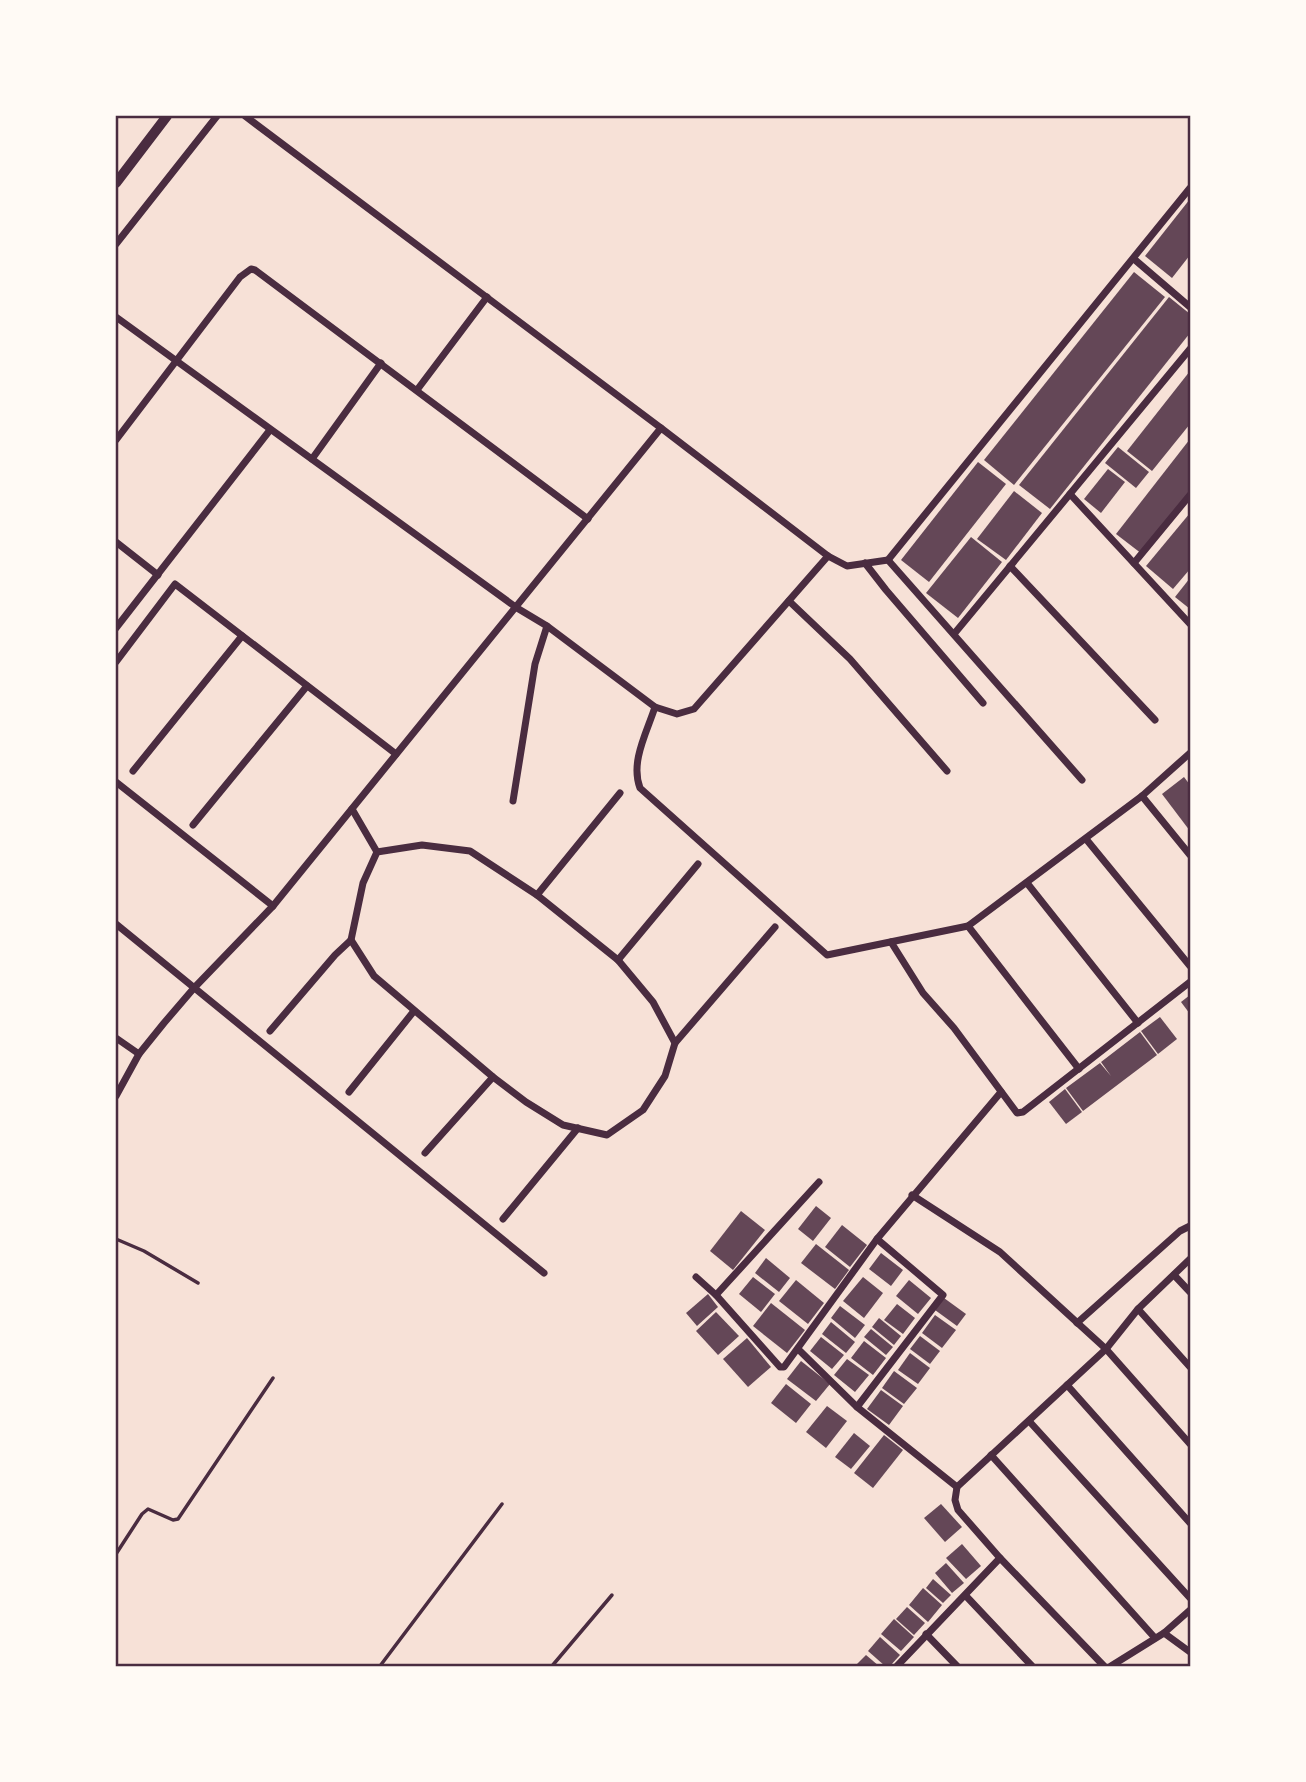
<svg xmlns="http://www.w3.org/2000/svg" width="1306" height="1782" viewBox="0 0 1306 1782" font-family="Cabin,sans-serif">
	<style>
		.building { fill: #644757 }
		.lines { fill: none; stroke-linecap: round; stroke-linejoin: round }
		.service { stroke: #4a2c40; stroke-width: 3.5 }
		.minor { stroke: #4a2c40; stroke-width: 7 }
		.primary { stroke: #4a2c40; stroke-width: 10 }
		.neatline { fill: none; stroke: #4a2c40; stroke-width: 2.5 }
	</style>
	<rect width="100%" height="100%" fill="#f7e1d7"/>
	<g class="building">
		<path d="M1190,199V255L1172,278L1145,256Z"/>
		<path d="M1134,272L1165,297L1014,485L984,460Z"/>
		<path d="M1169,297L1190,314V333L1050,509L1019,485Z"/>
		<path d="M1190,371V424L1152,471L1127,451Z"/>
		<path d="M1190,439V492L1142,554L1116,534Z"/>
		<path d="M1118,447L1149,472L1136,488L1105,463Z"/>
		<path d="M978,462L1006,484L929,582L901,560Z"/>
		<path d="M1108,469L1125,482L1101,513L1084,499Z"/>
		<path d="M1014,491L1042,513L1006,560L977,539Z"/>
		<path d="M1190,513V569L1173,589L1146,566Z"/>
		<path d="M971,537L1002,562L958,618L926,593Z"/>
		<path d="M1190,578V609L1175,597Z"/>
		<path d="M1184,777L1190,785V831L1162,794Z"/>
		<path d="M1190,995V1014L1181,1002Z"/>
		<path d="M1160,1017L1177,1039L1158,1054L1141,1031Z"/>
		<path d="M1140,1032L1157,1055L1083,1111L1066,1088L1100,1063L1111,1076L1101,1062Z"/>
		<path d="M1065,1089L1082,1112L1066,1124L1049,1102Z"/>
		<path d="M816,1206L831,1218L813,1241L798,1229Z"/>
		<path d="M741,1211L765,1230L733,1270L710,1251Z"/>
		<path d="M842,1225L867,1245L850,1267L825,1247Z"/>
		<path d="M816,1244L849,1270L835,1289L801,1263Z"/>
		<path d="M881,1253L903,1270L891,1286L869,1269Z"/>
		<path d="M766,1258L790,1278L779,1292L755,1273Z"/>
		<path d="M753,1277L775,1294L761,1312L739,1294Z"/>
		<path d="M863,1277L883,1293L864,1318L843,1301Z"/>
		<path d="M796,1280L824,1303L808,1324L779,1301Z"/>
		<path d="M909,1280L931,1298L918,1314L896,1296Z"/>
		<path d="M708,1294L718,1307L697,1326L686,1313Z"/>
		<path d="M944,1298L966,1314L957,1326L935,1310Z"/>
		<path d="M771,1303L805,1330L787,1353L753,1326Z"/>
		<path d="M897,1304L915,1318L903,1334L884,1320Z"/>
		<path d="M840,1306L865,1325L855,1338L831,1318Z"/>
		<path d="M716,1312L739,1336L718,1355L696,1331Z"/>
		<path d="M935,1315L956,1330L942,1348L922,1333Z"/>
		<path d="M879,1318L901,1336L894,1345L872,1327Z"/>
		<path d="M831,1322L855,1342L846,1353L822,1334Z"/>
		<path d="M871,1329L893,1347L886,1355L864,1337Z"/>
		<path d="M920,1336L940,1351L930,1364L910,1349Z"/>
		<path d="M821,1337L844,1355L832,1369L810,1351Z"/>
		<path d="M747,1338L771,1367L748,1387L723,1359Z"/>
		<path d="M864,1341L886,1358L873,1375L851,1358Z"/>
		<path d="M910,1353L930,1368L918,1384L898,1370Z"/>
		<path d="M847,1359L869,1375L855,1392L834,1375Z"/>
		<path d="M801,1361L830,1384L816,1401L787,1379Z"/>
		<path d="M894,1371L917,1388L904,1404L882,1388Z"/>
		<path d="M786,1384L811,1404L796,1423L771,1403Z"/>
		<path d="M881,1390L903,1406L889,1425L867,1409Z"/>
		<path d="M827,1406L847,1421L826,1448L806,1432Z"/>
		<path d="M854,1433L870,1446L851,1469L835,1457Z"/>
		<path d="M884,1435L903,1450L873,1488L854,1473Z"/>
		<path d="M941,1504L962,1527L945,1542L924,1518Z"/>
		<path d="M962,1544L981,1566L966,1579L946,1558Z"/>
		<path d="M946,1563L964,1583L952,1593L935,1573Z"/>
		<path d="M933,1579L951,1595L943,1603L926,1588Z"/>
		<path d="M923,1588L942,1605L928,1622L909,1605Z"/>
		<path d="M907,1607L925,1623L914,1635L896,1619Z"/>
		<path d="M894,1619L914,1637L901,1651L881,1634Z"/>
		<path d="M880,1637L900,1655L890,1666H885L868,1651Z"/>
		<path d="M866,1655L879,1666H855Z"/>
	</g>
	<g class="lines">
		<g class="service">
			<path d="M116,1239L144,1251L198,1283"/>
			<path d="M116,1554L142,1514L148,1509L173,1520L178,1519L273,1378"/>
			<path d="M380,1666L502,1504"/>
			<path d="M552,1666L612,1595"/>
		</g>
		<g class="minor">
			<path d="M245,116L661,428"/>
			<path d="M116,244L217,116"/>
			<path d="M1134,259L1190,307"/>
			<path d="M116,317L517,608L547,626L655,707L677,714L694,709L828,556"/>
			<path d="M417,390L487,297"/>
			<path d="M116,440L240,277L251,269L255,270L588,519"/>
			<path d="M312,459L381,363"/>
			<path d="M1070,494L1190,624"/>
			<path d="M116,542L158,575"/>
			<path d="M888,560L1082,780"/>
			<path d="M865,563L886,590L983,703"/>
			<path d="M1134,563L1190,495"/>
			<path d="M1010,566L1155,720"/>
			<path d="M789,601L850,659L947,771"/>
			<path d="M116,628L270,430"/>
			<path d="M954,634L1190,349"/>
			<path d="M116,662L175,584L396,754"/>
			<path d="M655,707C647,732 630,762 640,788L827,955L968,926L1142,796L1190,753"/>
			<path d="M133,771L242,636"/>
			<path d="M116,782L273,906"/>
			<path d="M1142,796L1190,855"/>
			<path d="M513,801L535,664L547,626"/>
			<path d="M352,809L377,852"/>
			<path d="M193,825L307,686"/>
			<path d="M1086,839L1190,966"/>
			<path d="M422,845L470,851L537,895L618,960L653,1002L675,1043L665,1076L643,1110L607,1135L563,1125L526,1102L493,1077L374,976L351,940L363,883L377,852Z"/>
			<path d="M1027,883L1138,1023"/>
			<path d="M537,895L620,793"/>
			<path d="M116,924L544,1273"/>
			<path d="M968,926L1079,1069"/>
			<path d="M891,942L923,993L954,1028L1017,1113L1023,1112L1190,982"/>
			<path d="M618,960L698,864"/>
			<path d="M270,1031L335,955L351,940"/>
			<path d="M116,1038L139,1054"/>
			<path d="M675,1043L775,927"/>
			<path d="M349,1092L414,1011"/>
			<path d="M116,1096L139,1054L164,1023L194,988L273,906L661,428L828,556L847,566L888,560L1190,188"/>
			<path d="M425,1153L493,1077"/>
			<path d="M912,1195L1000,1252L1106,1349L1190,1444"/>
			<path d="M503,1219L578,1128"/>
			<path d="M1174,1275L1190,1292"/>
			<path d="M696,1277L716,1295L780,1367H784L877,1239L1001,1092"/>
			<path d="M716,1295L819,1182"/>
			<path d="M1138,1309L1190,1367"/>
			<path d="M1077,1323L1180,1231L1190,1226"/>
			<path d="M798,1349L857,1407L957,1487"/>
			<path d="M1067,1385L1190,1523"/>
			<path d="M857,1407L943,1295L877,1239"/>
			<path d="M1029,1421L1190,1598"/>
			<path d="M991,1455L1155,1638"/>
			<path d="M966,1596L1032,1666"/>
			<path d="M1164,1633L1190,1652"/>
			<path d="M926,1634L957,1666"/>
			<path d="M897,1666L1000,1558"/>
			<path d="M1104,1666L1000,1558L958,1510L955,1500L957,1487L1106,1349L1138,1309L1190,1259"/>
			<path d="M1111,1666L1164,1633L1190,1610"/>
		</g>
		<path class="primary" d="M116,183L167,116"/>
	</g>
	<rect width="1306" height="1782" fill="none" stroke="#fffaf5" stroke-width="234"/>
	<rect x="117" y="117" width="1072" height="1548" class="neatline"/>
</svg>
